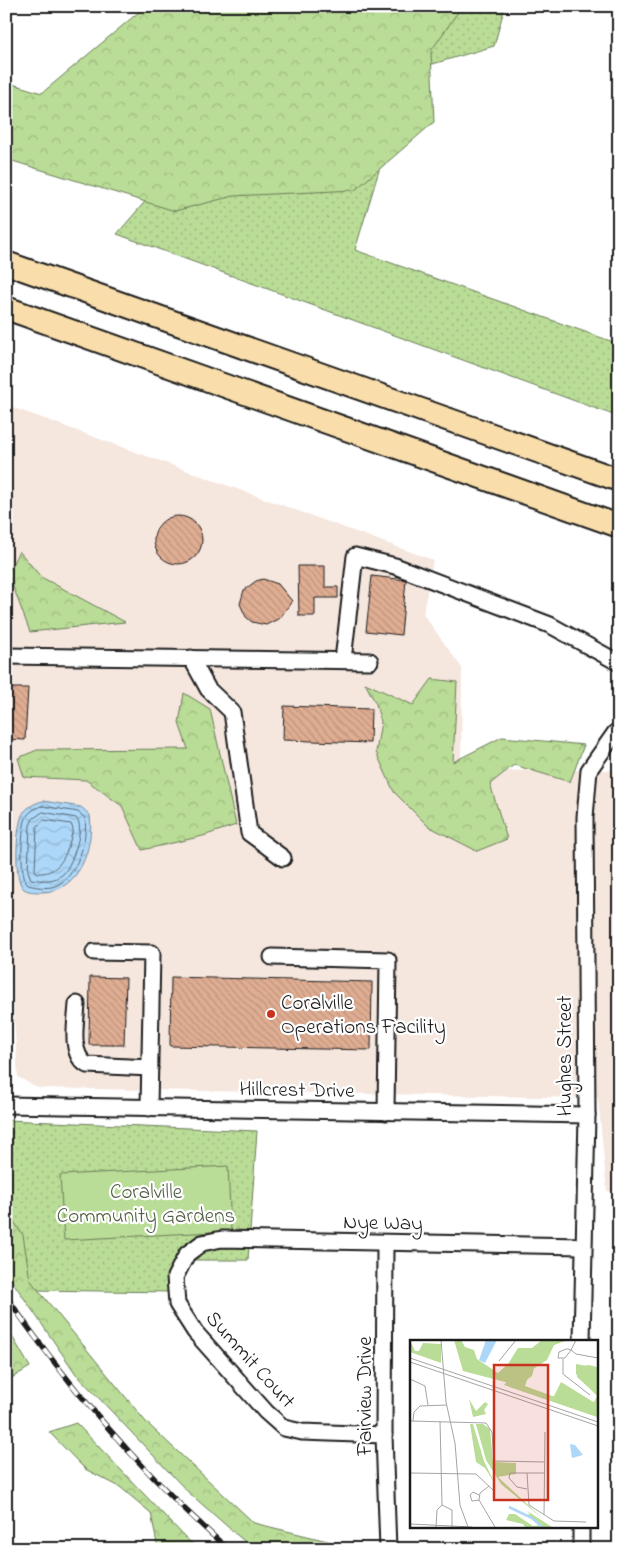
<svg xmlns="http://www.w3.org/2000/svg" width="625" height="1555" viewBox="0 0 625 1555" font-family="'Indie Flower',sans-serif">
	<style>
		.built { fill: #f5e6de }
		.grass { fill: url(#grass-dots); stroke: #6a7c59 }
		.forest { fill: url(#forest-crowns); stroke: #6a7c59 }
		.garden { fill: #b9dc96; stroke: #6a7c59 }
		.water { fill: url(#water-waves); stroke: #738ca0 }
		.lines { fill: none; stroke-linecap: round; stroke-linejoin: round }
		.shore { stroke: #566774; stroke-width: 1 }
		.building { fill: url(#building-back-hatch); stroke: #1c1c1c }
		.minor-casing { stroke: #1c1c1c; stroke-width: 19 }
		.highway-casing { stroke: #1c1c1c; stroke-width: 26 }
		.minor { stroke: #fff; stroke-width: 15 }
		.highway { stroke: #f9deab; stroke-width: 22 }
		.rail-casing { stroke: #1c1c1c; stroke-width: 5.5 }
		.rail { stroke: #fff; stroke-width: 4; stroke-dasharray: 11; stroke-linecap: butt }
		.poi-dot { fill: #c8321e; stroke: #fff; stroke-width: 2 }
		.labels { text-anchor: middle; stroke-width: 4.5; stroke-linejoin: round; paint-order: stroke }
		.poi-label { font-size: 21px; fill: #1c1c1c; stroke: #fff; text-anchor: start }
		.street-label { font-size: 21px; fill: #1c1c1c; stroke: #fff }
		.park-label { font-size: 21px; fill: #535f47; stroke: #fff }
		.inset-river { fill: none; stroke: #add7f8; stroke-width: 2.5 }
		.inset-road { fill: none; stroke: #a4a4a4; stroke-width: 1 }
		.view { fill: #c8321e; fill-opacity: 0.15; stroke: #c8321e; stroke-width: 2.5 }
		.inset-edge { fill: none; stroke: #1c1c1c; stroke-width: 2.5 }
	</style>
	<defs>
		<pattern id="grass-dots" width="8" height="8" patternUnits="userSpaceOnUse" patternTransform="scale(1.25)"><rect width="8" height="8" fill="#b9dc96"/><path d="M2 2h.1M6 6h.1" fill="none" stroke="#9ebc81" stroke-width="1.8" stroke-linecap="round"/></pattern>
		<pattern id="forest-crowns" width="20" height="18" patternUnits="userSpaceOnUse" patternTransform="scale(1.25)"><rect width="20" height="18" fill="#b9dc96"/><path d="M2 6a3 3 0 1 1 6 0M12 15a3 3 0 1 1 6 0" fill="none" stroke="#9ebc81"/></pattern>
		<pattern id="water-waves" width="16" height="10" patternUnits="userSpaceOnUse" patternTransform="scale(1.25)"><rect width="16" height="10" fill="#add7f8"/><path d="M0 5q4-4 8 0t8 0" fill="none" stroke="#94b8d4"/></pattern>
		<pattern id="building-back-hatch" width="6" height="6" patternUnits="userSpaceOnUse" patternTransform="scale(1.25)"><rect width="6" height="6" fill="#dfad92"/><path d="M-1 5l2 2M0 0l6 6M5-1l2 2" fill="none" stroke="#bf947d"/></pattern>
	</defs>
	<rect width="100%" height="100%" fill="#fff"/>
	<filter id="ink" filterUnits="userSpaceOnUse"><feTurbulence type="fractalNoise" baseFrequency=".02" numOctaves="2"/><feDisplacementMap in="SourceGraphic" scale="10" xChannelSelector="R" yChannelSelector="G"/><feConvolveMatrix kernelMatrix="1 2 1 2 8 2 1 2 1" color-interpolation-filters="sRGB"/></filter>
	<g filter="url(#ink)">
		<path class="built" d="M6,405L433,560L423,614L462,668L461,771L619,770V1191H607L598,1098L38,1088L18,1077L6,894Z"/>
		<g class="grass">
			<path d="M314,6H505L494,46L409,71L355,250L619,344V417L117,234Z"/>
			<path d="M6,1120L257,1131L248,1260H192L172,1292L32,1290L6,1249Z"/>
		</g>
		<g class="forest">
			<path d="M146,6H462L431,51L434,122L355,190L233,196L175,211L6,159V82L42,93Z"/>
			<path d="M19,551L41,577L125,622L30,632L8,573Z"/>
			<path d="M432,679L457,682L453,762L502,737L584,745L570,782L514,765L490,784L507,839L477,851L428,826L394,792L376,752L381,722L376,704L365,683L413,705Z"/>
			<path d="M184,693L210,709L236,825L203,836L142,850L122,806L86,780L24,777L18,758L37,750L188,749L179,723Z"/>
			<path d="M6,1210L23,1235L30,1280L146,1422L254,1523L340,1544L341,1549H253L187,1491L76,1374L6,1272Z"/>
			<path d="M6,1326L30,1367L10,1379L6,1373Z"/>
			<path d="M76,1423L186,1538L198,1549H158L151,1513L120,1487L85,1469L49,1432Z"/>
		</g>
		<path class="garden" d="M228,1166L231,1231L64,1240L60,1175Z"/>
		<path class="water" d="M43,801L81,807L90,815C94,846 80,892 42,892C37,892 28,892 24,889C13,882 16,821 24,812C29,806 35,803 43,801Z"/>
		<g class="lines">
			<g class="shore">
				<path d="M43,806L78,812L85,818C88,839 77,878 55,886C47,889 36,887 28,885C19,878 21,825 27,816C30,811 37,807 43,806Z"/>
				<path d="M43,812L76,818C86,826 72,864 64,873C55,882 43,881 31,879L28,871L30,825L33,819Z"/>
				<path d="M44,820L71,824L73,829C68,850 62,875 37,873L35,870L37,827Z"/>
			</g>
		</g>
		<g class="building">
			<circle cx="178" cy="540" r="24"/>
			<path d="M298,566H325V587H338V598H315V616H299Z"/>
			<path d="M372,576L406,580L401,635L366,631Z"/>
			<path d="M263,579L278,584L292,601L280,618L266,625L252,622L246,617L240,604L244,590L256,581Z"/>
			<path d="M6,688H28L25,740L8,739Z"/>
			<path d="M284,706L371,709L370,743L283,740Z"/>
			<path d="M90,977L126,978L124,1045H89Z"/>
			<path d="M171,977L372,982L371,1050L170,1046Z"/>
		</g>
		<g class="lines">
			<g class="minor-casing">
				<g id="minor">
					<path d="M6,656L370,661"/>
					<path d="M191,658L208,689L232,712L249,833L283,858"/>
					<path d="M343,660L355,556L395,566L550,625L619,663"/>
					<path d="M94,952L152,953L149,1108"/>
					<path d="M272,957L388,960L386,1112"/>
					<path d="M77,1004C76,1023 69,1054 87,1065L150,1068"/>
					<path d="M6,1105L587,1115"/>
					<path d="M385,1244L384,1435L388,1549"/>
					<path d="M582,1341L587,1115L585,817L589,770L615,733H619"/>
					<path d="M384,1435L302,1432L284,1428L266,1412L195,1332L177,1304L175,1277L187,1254L202,1243L222,1239L583,1246"/>
					<path d="M581,1549V1526"/>
				</g>
			</g>
			<g class="highway-casing">
				<g id="highway">
					<path d="M6,263L619,480"/>
					<path d="M6,308L619,526"/>
				</g>
			</g>
			<use href="#minor" class="minor"/>
			<use href="#highway" class="highway"/>
			<g class="rail-casing">
				<path id="rail" d="M6,1296C70,1389 143,1474 228,1549"/>
			</g>
			<use href="#rail" class="rail"/>
		</g>
	</g>
	<circle class="poi-dot" cx="271" cy="1014" r="5"/>
	<g class="labels">
		<g class="poi-label">
			<text x="281" y="1009">Coralville<tspan x="281" dy="24">Operations Facility</tspan></text>
		</g>
		<g class="street-label">
			<text transform="translate(564 1056) rotate(-90)" y="7">Hughes Street</text>
			<text transform="translate(297 1089) rotate(1)" y="7">Hillcrest Drive</text>
			<text transform="translate(383 1222) rotate(1)" y="7">Nye Way</text>
			<text transform="translate(251 1359) rotate(48)" y="7">Summit Court</text>
			<text transform="translate(364 1396) rotate(-90)" y="7">Fairview Drive</text>
		</g>
		<g class="park-label">
			<text x="146" y="1198">Coralville<tspan x="146" dy="24">Community Gardens</tspan></text>
		</g>
	</g>
	<g transform="translate(410 1340)">
		<rect width="188" height="188" fill="#fff"/>
		<path d="M133,0H158L144,5L137,20L120,31L115,46L145,57L183,64L187,56L166,34V24L187,28V77L94,45ZM66,84H73L80,89L83,122L106,123V134L87,137L76,116Z" fill="#b9dc96"/>
		<path d="M0,0L5,11H9L13,3L31,4V23L0,12ZM44,0H51L55,7L64,10L67,19L88,33L98,24L108,8H122L132,0H159L146,3L125,24L122,36L115,41L99,43L53,31ZM179,25L187,27V76L142,60L151,42L185,63L187,55L167,37L168,27ZM59,59L66,71L75,62L78,64L74,70L76,74L63,77ZM60,84H63L74,121L85,144L75,128L66,122ZM66,84L78,88L77,101L87,136L132,178L91,144L76,120ZM102,168L117,175L120,174L117,171L142,187H115L113,184L96,180L99,174H105L123,186L132,185Z" fill="#b9dc96"/>
		<path d="M76,0H87L75,23L69,20ZM160,104L165,105L173,115L162,118Z" fill="#add7f8"/>
		<path class="inset-river" d="M99,167L122,178L132,187"/>
		<path class="inset-road" d="M31,0L36,62L45,103L50,165L58,187M166,0L161,10L155,18H148L149,12L156,9H158L161,10L166,14L188,18M0,18L188,82M153,19V34L180,55M89,21L106,0M0,22L188,86M0,39L15,46L18,65M0,81L76,83L82,92L84,124M3,81L4,72L10,66L37,65M84,121L135,122M0,133L66,134L83,150M117,133L119,165L144,181L176,182M79,146L70,153L69,160L85,187M117,149L107,147L99,138L100,133H135M69,160L62,161L60,155L63,152L69,155M32,165L42,170V187M134,175L135,92M0,184L62,187M26,187L27,170L32,165L30,81"/>
		<path class="view" d="M84,25H138V160H84Z"/>
		<rect width="188" height="188" class="inset-edge"/>
	</g>
	<rect width="625" height="1555" fill="none" stroke="#fff" stroke-width="25"/>
	<rect x="12" y="12" width="600" height="1530" fill="none" stroke="#1c1c1c" stroke-width="2" filter="url(#ink)"/>
</svg>
